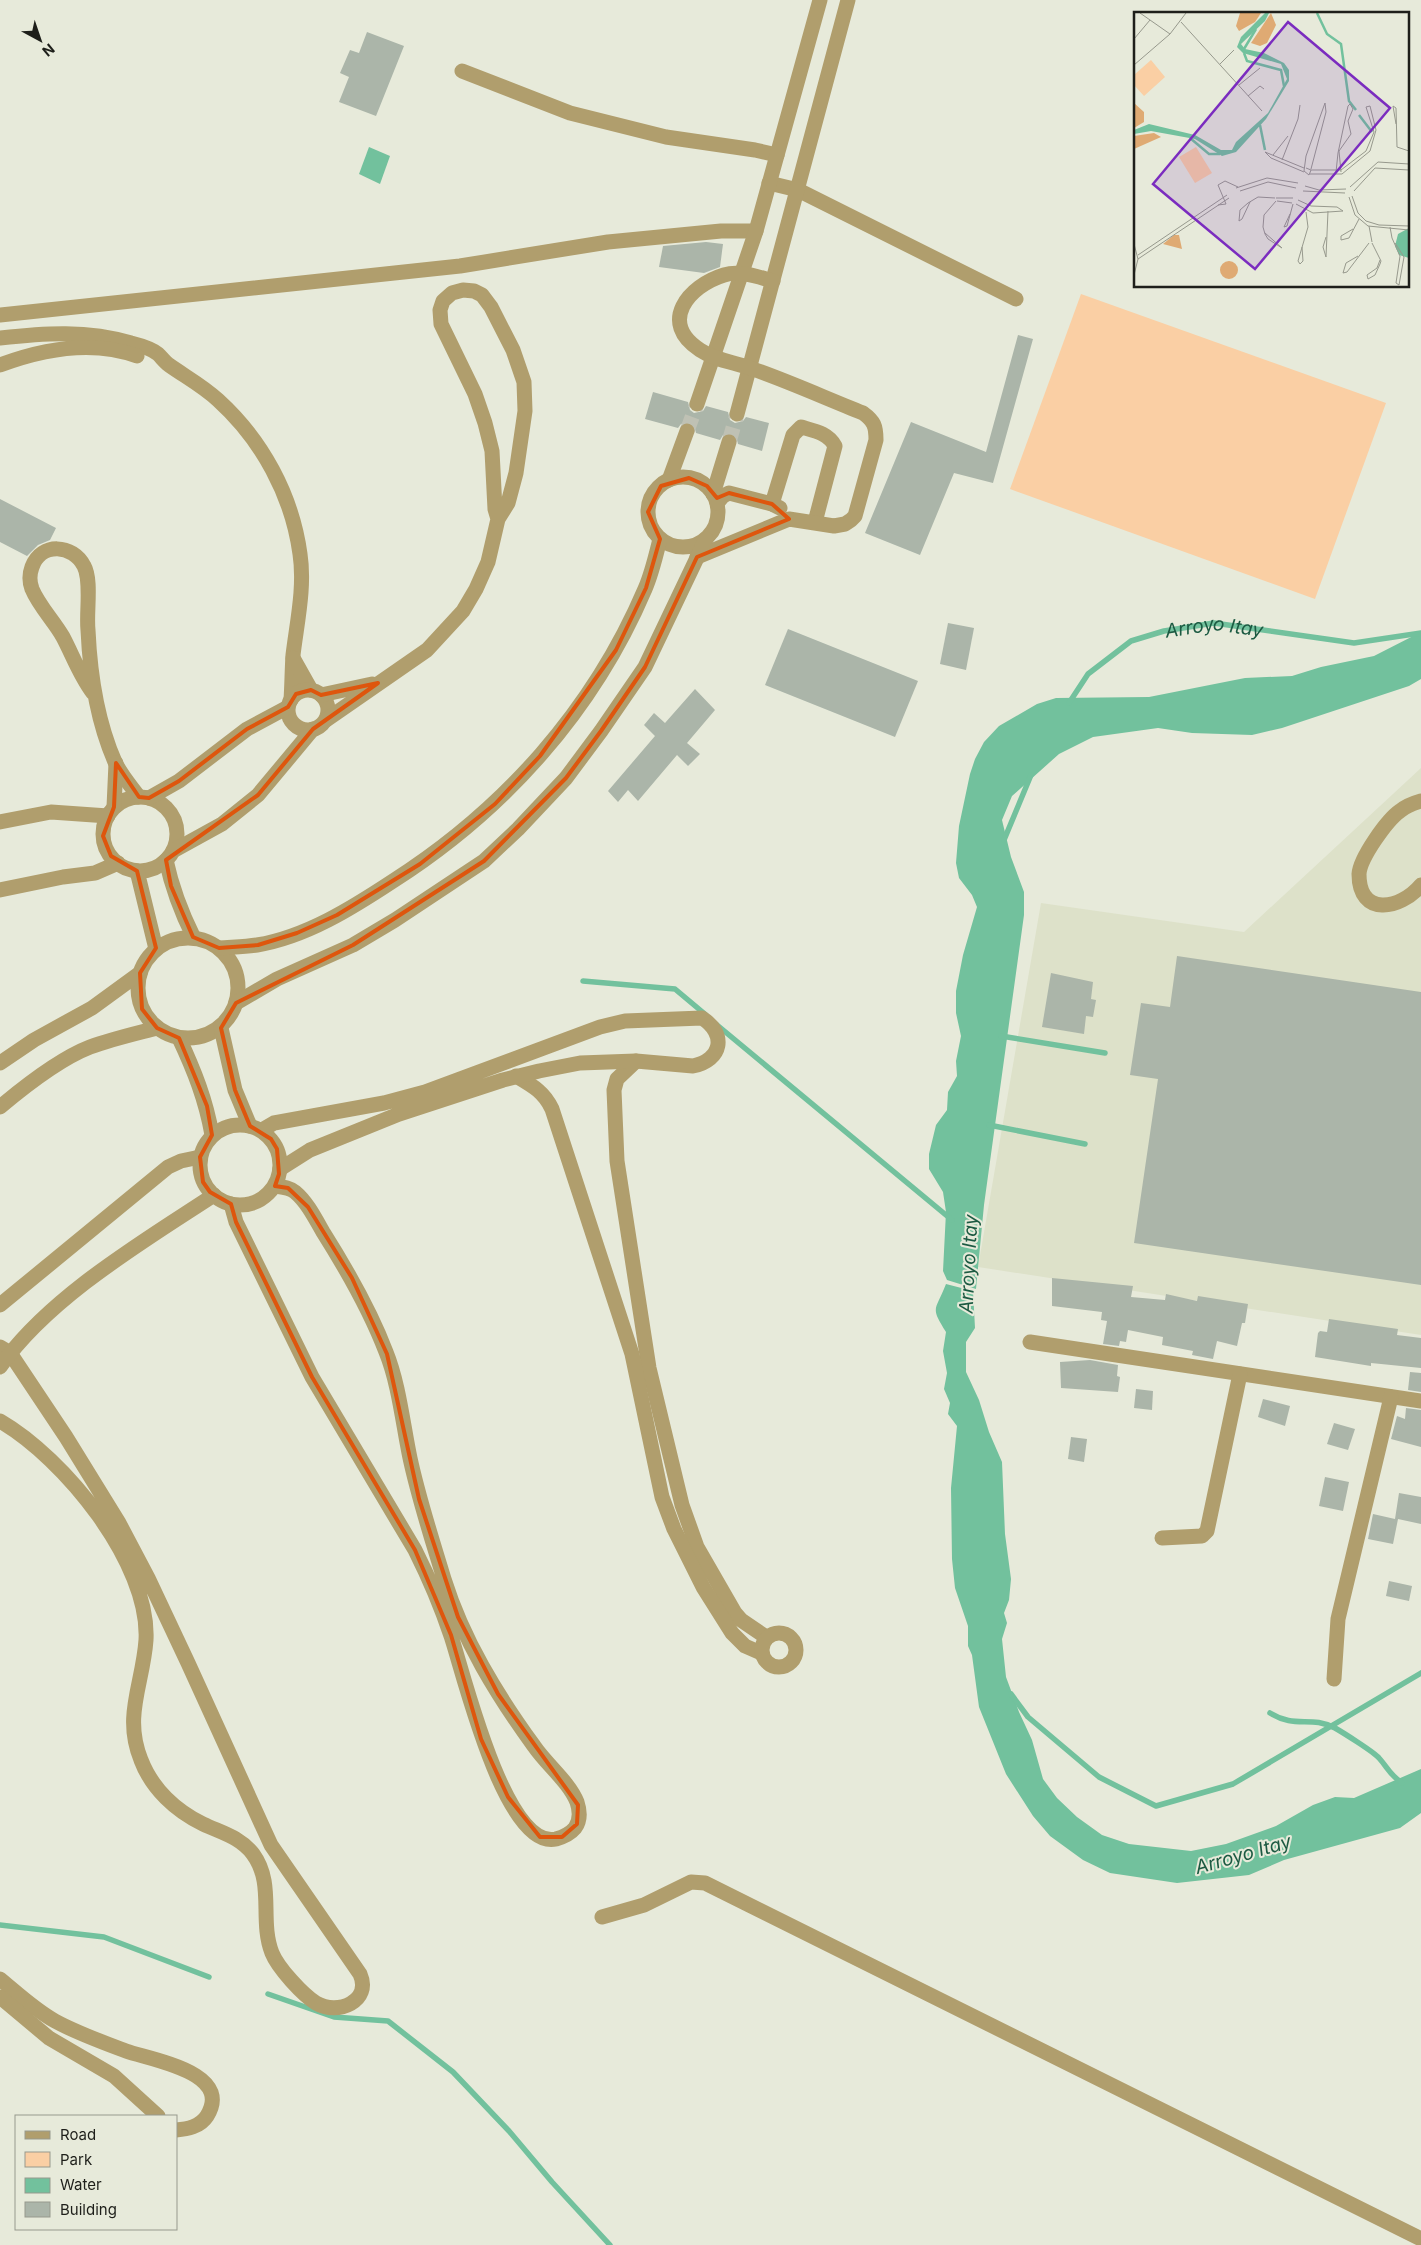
<svg xmlns="http://www.w3.org/2000/svg" width="1421" height="2245" viewBox="0 0 1421 2245" font-family="Inter,sans-serif">
	<style>
		.built { fill: #dde1c9 }
		.green { fill: #facfa4 }
		.water { fill: #72c19d }
		.lines { fill: none; stroke-linecap: round; stroke-linejoin: round }
		.stream { stroke: #72c19d; stroke-width: 5.5 }
		.building { fill: #abb5a9 }
		.minor-tunnel { stroke: #bfc1b4; stroke-width: 15; stroke-dasharray: 15 8; stroke-linecap: butt }
		.minor { stroke: #b09e6d; stroke-width: 15 }
		.marked { fill: none; stroke: #de560d; stroke-width: 4; stroke-linejoin: round }
		.labels { text-anchor: middle; stroke-width: 4; stroke-linejoin: round; paint-order: stroke }
		.water-label { font-size: 19px; font-style: italic; fill: #1c5a42; stroke: #e7eada }
		.inset-river { fill: none; stroke: #72c19d; stroke-width: 2.5 }
		.inset-road { fill: none; stroke: #97998d; stroke-width: 1 }
		.view { fill: #7b2cbf; fill-opacity: 0.15; stroke: #7b2cbf; stroke-width: 2.5 }
		.inset-edge { fill: none; stroke: #1e1f1a; stroke-width: 2.5 }
	</style>
	<rect width="100%" height="100%" fill="#e7eada"/>
	<path class="built" d="M1421,768V1335L978,1267L1041,903L1244,932Z"/>
	<path class="green" d="M1081,294L1386,403L1315,599L1010,489Z"/>
	<g class="water">
		<path d="M369,147L390,156L380,184L359,174Z"/>
		<path d="M1421,632V679L1409,686L1282,728L1252,735L1192,733L1158,728L1093,737L1059,754L1012,796L1002,820L1011,857L1024,892V915L984,1205L976,1289L947,1280L943,1271L946,1212L943,1192L929,1169V1154L936,1125L947,1110L948,1092L957,1076L956,1061L961,1036L956,1013V991L963,955L977,907L972,895L959,878L956,863L959,826L970,774L975,759L984,742L999,726L1037,704L1056,698L1149,697L1245,678L1292,676L1321,667L1374,656Z"/>
		<path d="M946,1284L973,1291L975,1328L966,1342V1372L979,1400L989,1432L1002,1462L1005,1534L1011,1579L1009,1600L1004,1613L1007,1623L1002,1639L1006,1677L1019,1712L1032,1740L1043,1779L1057,1798L1077,1817L1102,1835L1129,1844L1191,1851L1226,1844L1276,1826L1313,1805L1335,1797L1354,1798L1421,1769V1813L1400,1828L1284,1860L1249,1875L1177,1883L1110,1873L1083,1860L1050,1836L1033,1816L1006,1774L979,1707L972,1655L968,1646V1626L955,1588L952,1559L951,1488L957,1426L948,1414L950,1403L944,1389L947,1373L943,1351L946,1332C930,1306 935,1312 946,1284Z"/>
	</g>
	<g class="lines">
		<g class="stream">
			<path id="s1" d="M1069,703L1088,674L1131,641L1164,631L1214,623L1354,643L1421,633"/>
			<path d="M1004,840L1031,775"/>
			<path d="M583,981L675,989L706,1015"/>
			<path d="M717,1025L952,1220"/>
			<path d="M1001,1036L1105,1053"/>
			<path d="M989,1125L1085,1144"/>
			<path d="M1011,1694L1028,1717L1099,1777L1156,1806L1233,1784L1421,1673"/>
			<path d="M1270,1713C1296,1729 1310,1715 1335,1728C1342,1732 1374,1752 1379,1758C1388,1768 1389,1774 1402,1783"/>
			<path d="M0,1925L104,1937L209,1977"/>
			<path d="M268,1994L334,2017L388,2021L453,2072L509,2131L552,2182L610,2245"/>
		</g>
	</g>
	<g class="building">
		<path d="M367,32L404,46L376,116L339,102L349,77L340,73L350,50L359,53Z"/>
		<path d="M706,242L723,244L720,267L704,273L659,267L663,246Z"/>
		<path d="M1018,335L1033,339L993,483L954,473L920,555L865,533L911,422L986,452Z"/>
		<path d="M653,392L688,402L690,410L694,413L703,411L706,406L728,412L730,420L735,423L743,421L746,417L769,423L762,451L738,444L736,436L731,433L723,435L720,440L696,433L694,425L690,422L681,424L678,428L645,419Z"/>
		<path d="M0,499L56,528L50,540L38,545L27,556L0,542Z"/>
		<path d="M948,623L974,628L966,670L940,664Z"/>
		<path d="M788,629L918,681L895,737L765,685Z"/>
		<path d="M695,689L715,710L687,743L700,754L688,766L677,755L638,801L628,790L618,802L608,791L655,736L644,725L654,713L665,723Z"/>
		<path d="M1177,956L1421,992V1285L1134,1243L1158,1079L1130,1075L1141,1003L1170,1007Z"/>
		<path d="M1051,973L1093,982L1091,999L1096,1000L1093,1017L1086,1016L1084,1034L1042,1027Z"/>
		<path d="M1052,1278L1133,1286L1131,1297L1165,1300L1166,1294L1197,1301L1198,1296L1248,1304L1245,1323H1242L1237,1346L1217,1341L1213,1359L1192,1355L1193,1351L1162,1345L1163,1337L1128,1330L1126,1342L1120,1341L1119,1346L1103,1344L1107,1321L1101,1320L1102,1312L1052,1306Z"/>
		<path d="M1329,1319L1398,1329L1397,1335L1421,1338V1368L1371,1363V1366L1315,1357L1318,1333L1320,1331L1327,1332Z"/>
		<path d="M1090,1360L1118,1365L1117,1376L1120,1377L1118,1392L1061,1388L1060,1362Z"/>
		<path d="M1410,1372L1421,1373V1392L1408,1390Z"/>
		<path d="M1136,1389L1153,1391L1152,1410L1134,1408Z"/>
		<path d="M1263,1399L1290,1406L1285,1426L1258,1417Z"/>
		<path d="M1406,1408L1421,1410V1447L1391,1439L1397,1416L1405,1419Z"/>
		<path d="M1334,1423L1355,1429L1348,1450L1327,1444Z"/>
		<path d="M1071,1437L1087,1439L1084,1462L1068,1459Z"/>
		<path d="M1325,1477L1349,1482L1343,1511L1319,1506Z"/>
		<path d="M1399,1493L1421,1497V1524L1398,1519L1393,1544L1368,1539L1373,1514L1395,1519Z"/>
		<path d="M1389,1581L1412,1586L1409,1601L1386,1596Z"/>
	</g>
	<g class="lines">
		<g class="minor-tunnel">
			<path d="M687,431L697,404"/>
			<path d="M729,442L737,414"/>
		</g>
		<g class="minor">
			<path d="M462,71L570,113L666,137L755,150L777,155"/>
			<path d="M769,183L798,190L1016,299"/>
			<path d="M0,315L460,266L608,242L721,231H756"/>
			<path d="M0,338C45,333 87,330 131,343C139,345 152,349 158,354C162,358 165,362 169,365C186,377 203,386 218,400C262,440 292,495 300,554C305,587 297,622 293,655C292,670 292,685 291,700"/>
			<path d="M0,365C43,349 93,340 137,356"/>
			<path d="M697,404L756,231L820,0"/>
			<path d="M737,414L848,0"/>
			<circle cx="683" cy="512" r="35"/>
			<path d="M669,480L687,431"/>
			<path d="M713,494L729,442"/>
			<path d="M717,503L723,496L729,493L772,504L780,508"/>
			<path d="M772,504L793,435L801,427C815,431 828,433 835,446L815,522"/>
			<path d="M697,557L789,519L834,526L845,524L851,520L855,516L876,440C876,426 874,421 863,413C825,398 788,381 750,368C733,362 715,360 700,350C658,323 688,286 724,275C740,270 758,277 773,281"/>
			<path d="M293,658L311,690"/>
			<circle cx="308" cy="710" r="20"/>
			<path d="M93,693C80,676 73,656 63,637C54,621 39,606 32,589C29,581 29,575 32,567C41,542 73,544 84,566C92,580 86,613 88,630C90,674 97,721 115,762C121,775 131,786 139,797"/>
			<path d="M321,695L372,684"/>
			<path d="M326,720L427,650L463,611L476,589L488,562L498,519L508,503L516,473L525,411L524,382L513,350L491,307L482,295L474,291L463,290L452,293L443,301L440,310L441,324L475,394L485,423L492,451L495,509L498,519"/>
			<circle cx="140" cy="834" r="37"/>
			<path d="M149,798L179,781L247,729L288,707"/>
			<path d="M1421,801C1414,803 1406,806 1400,811C1387,820 1360,858 1359,874C1359,917 1400,910 1421,885"/>
			<path d="M114,807L116,763"/>
			<path d="M0,822L51,812L108,816"/>
			<path d="M173,851L222,824L258,795L313,729"/>
			<path d="M166,860C172,888 181,912 194,938"/>
			<path d="M137,871L156,949"/>
			<path d="M0,890L63,877L95,873L118,863"/>
			<circle cx="188" cy="988" r="50"/>
			<path d="M219,948C232,947 245,947 257,945C306,937 352,908 393,881C504,810 593,711 645,589C652,573 656,555 660,539"/>
			<path d="M236,1003L277,979L353,945L395,920L484,861L518,829L566,778L601,731L645,667L706,539"/>
			<path d="M221,1028L235,1090L250,1126"/>
			<path d="M179,1038C194,1070 206,1100 212,1135"/>
			<path d="M636,1061L617,1079L614,1090L617,1161L649,1368L682,1505L697,1547L735,1613L741,1620L766,1637"/>
			<path d="M0,1063L34,1040L92,1008L140,973"/>
			<path d="M516,1076C533,1086 544,1092 552,1109L632,1354L662,1497L674,1529L703,1587L732,1633L745,1646L761,1653"/>
			<path d="M0,1107C25,1086 59,1059 90,1047C112,1039 134,1034 157,1028"/>
			<circle cx="240" cy="1165" r="40"/>
			<path d="M262,1130L274,1123L384,1103L425,1092L600,1027L625,1021L702,1018C727,1034 722,1060 693,1066L636,1061L580,1063L539,1071L503,1080L399,1114L310,1150L280,1169"/>
			<path d="M231,1204L236,1222L312,1377L415,1550C429,1578 441,1606 451,1636C463,1671 505,1851 556,1839C563,1837 570,1834 575,1828C580,1821 580,1811 577,1802C569,1782 547,1765 534,1746C497,1695 463,1640 444,1579C432,1539 419,1500 410,1458C403,1425 399,1384 386,1352C370,1310 347,1270 323,1232C315,1218 307,1202 295,1192C289,1187 282,1187 275,1186"/>
			<path d="M0,1305L168,1167L181,1161L200,1157"/>
			<path d="M1030,1342L1421,1401"/>
			<path d="M0,1347L10,1353L66,1437L119,1523L148,1578L188,1663L271,1845L360,1974C372,2001 338,2016 316,2003C303,1995 278,1968 272,1953C259,1920 275,1884 253,1854C240,1837 222,1833 203,1824C176,1811 152,1789 141,1760C123,1716 143,1684 146,1640C150,1563 64,1458 0,1421"/>
			<path d="M0,1367C49,1297 144,1241 214,1195"/>
			<path d="M1162,1538L1202,1536L1207,1531L1240,1374"/>
			<circle cx="779" cy="1650" r="17"/>
			<path d="M1334,1679L1338,1619L1391,1397"/>
			<path d="M602,1917L644,1905L691,1882L705,1883L1421,2239"/>
			<path d="M0,1979C17,1993 35,2010 55,2021C77,2033 102,2042 126,2051C151,2060 234,2072 207,2116C200,2127 187,2129 176,2130"/>
			<path d="M0,1997L49,2038L114,2076L158,2116"/>
		</g>
	</g>
	<path class="marked" d="M689,478L707,486L717,498L729,493L772,504L789,519L697,557L645,667L601,731L566,778L484,861L353,945L236,1003L221,1028L235,1090L250,1126L271,1139L277,1149L279,1174L275,1186L288,1188L308,1207L352,1278L387,1354L419,1499L458,1617L498,1694L578,1805L577,1824L562,1837H540L508,1797L481,1739L451,1635L415,1550L312,1377L236,1222L231,1204L210,1192L203,1182L200,1157L212,1135L207,1106L179,1038L157,1028L142,1009L140,973L156,948L137,871L111,856L103,836L114,807L116,763L139,797L149,798L179,781L247,729L288,707L296,694L311,690L321,695L378,683L313,729L258,795L166,860L171,886L193,937L219,948L258,945L297,933L337,915L420,864L495,804L540,756L616,650L646,588L660,539L648,512L661,486Z"/>
	<g class="labels">
		<g class="water-label">
			<text dy="7" stroke="none"><textPath href="#s1" startOffset="174">Arroyo Itay</textPath></text>
			<text transform="translate(968 1264) rotate(-87)" y="7">Arroyo Itay</text>
			<text transform="translate(1243 1854) rotate(-16)" y="7">Arroyo Itay</text>
		</g>
	</g>
	<g transform="translate(1134 12)">
		<rect width="275" height="275" fill="#e7eada"/>
		<path d="M17,48L31,65L10,84L0,73V63ZM62,135L78,161L61,171L45,145Z" fill="#facfa4"/>
		<path d="M106,1H127L121,10L105,19L102,14ZM137,1L142,13L133,31L126,34L117,31ZM0,91L10,100V110L0,116ZM20,121L27,125L0,137V124ZM40,223H45L48,237L29,232ZM86 258a9 9 0 1 1 18 0a9 9 0 1 1-18 0Z" fill="#dfaa73"/>
		<path d="M131,1H135L131,9L107,32L111,37L130,41L150,51L155,58V69L132,107L102,140L88,144L61,127L17,119L0,122V118L15,112L61,123L87,138H98L102,130L134,101L153,67L147,52L109,41L103,35L107,25ZM275,216V246L265,243L261,234L264,222Z" fill="#72c19d"/>
		<path class="inset-river" d="M183,1L193,22L207,32L215,89L222,98M110,37L122,17M110,41L113,49L147,58L150,74M225,103L238,120M126,113L131,138M56,126L75,142H86"/>
		<path class="inset-road" d="M6,1L36,22M47,10L128,99M0,27L16,8M86,52L100,38M0,53L36,22L52,1M105,73L126,56M114,84L126,74L130,77M262,112L259,94L262,96L263,135L275,139M139,143L154,124M148,148L164,107L166,93M172,156L177,158L175,163L170,159L172,144L191,91L192,100L177,157M170,160L137,146L131,140L170,156M202,160L204,141L214,94L216,92L219,97L214,109L217,122L205,139L207,160M176,162H208L236,139L242,118L236,94L232,95L240,120L232,139L207,158H177M171,174L185,178L212,177M216,175L244,150L275,152M102,176L133,166L164,171M106,179L134,170L162,176M169,179L211,181M220,179L241,156L275,158M218,184L224,201L232,209L245,213L275,214M215,185L221,203L234,214L275,218M142,186H159M143,189L158,191M116,190L108,207L105,209L106,198L114,191L124,185L141,186M162,192L179,201L209,199L203,195L177,194L164,188M84,193L92,192L84,173L91,169L104,175M156,202L150,215L153,214L159,192M235,214L238,230M256,215L258,226L266,244L262,271L265,273L270,245L261,231M219,217L207,224V228L215,226L225,207M131,221L148,236L134,227L131,222L129,215L130,203L142,189M192,225L189,235L192,245L194,199M238,231L247,249L246,252L241,263L234,267L233,263L243,256L246,248M0,232L4,247L0,263M168,235L169,249L166,252L164,249L174,215L172,200M4,243L93,183M224,244L212,251L209,261L213,260L235,231M4,247L95,186"/>
		<path class="view" d="M154,10L256,96L121,257L19,172Z"/>
		<rect width="275" height="275" class="inset-edge"/>
	</g>
	<rect x="15" y="2115" width="162" height="115" fill="#e7eada" stroke="#97998d"/>
	<rect x="25" y="2131" width="25" height="8" fill="#b09e6d" stroke="#97998d"/>
	<text x="60" y="2140" font-size="15" fill="#1e1f1a">Road</text>
	<rect x="25" y="2152" width="25" height="15" fill="#facfa4" stroke="#97998d"/>
	<text x="60" y="2165" font-size="15" fill="#1e1f1a">Park</text>
	<rect x="25" y="2178" width="25" height="15" fill="#72c19d" stroke="#97998d"/>
	<text x="60" y="2190" font-size="15" fill="#1e1f1a">Water</text>
	<rect x="25" y="2202" width="25" height="15" fill="#abb5a9" stroke="#97998d"/>
	<text x="60" y="2215" font-size="15" fill="#1e1f1a">Building</text>
	<g transform="translate(40 40) rotate(140)" stroke="#e7eada" stroke-width="4" paint-order="stroke">
	<path d="M0-4L9 19L0 12L-9 19Z" fill="#1e1f1a"/>
	<text y="-8" font-size="14" font-weight="bold" text-anchor="middle" fill="#1e1f1a">N</text>
	</g>
</svg>
